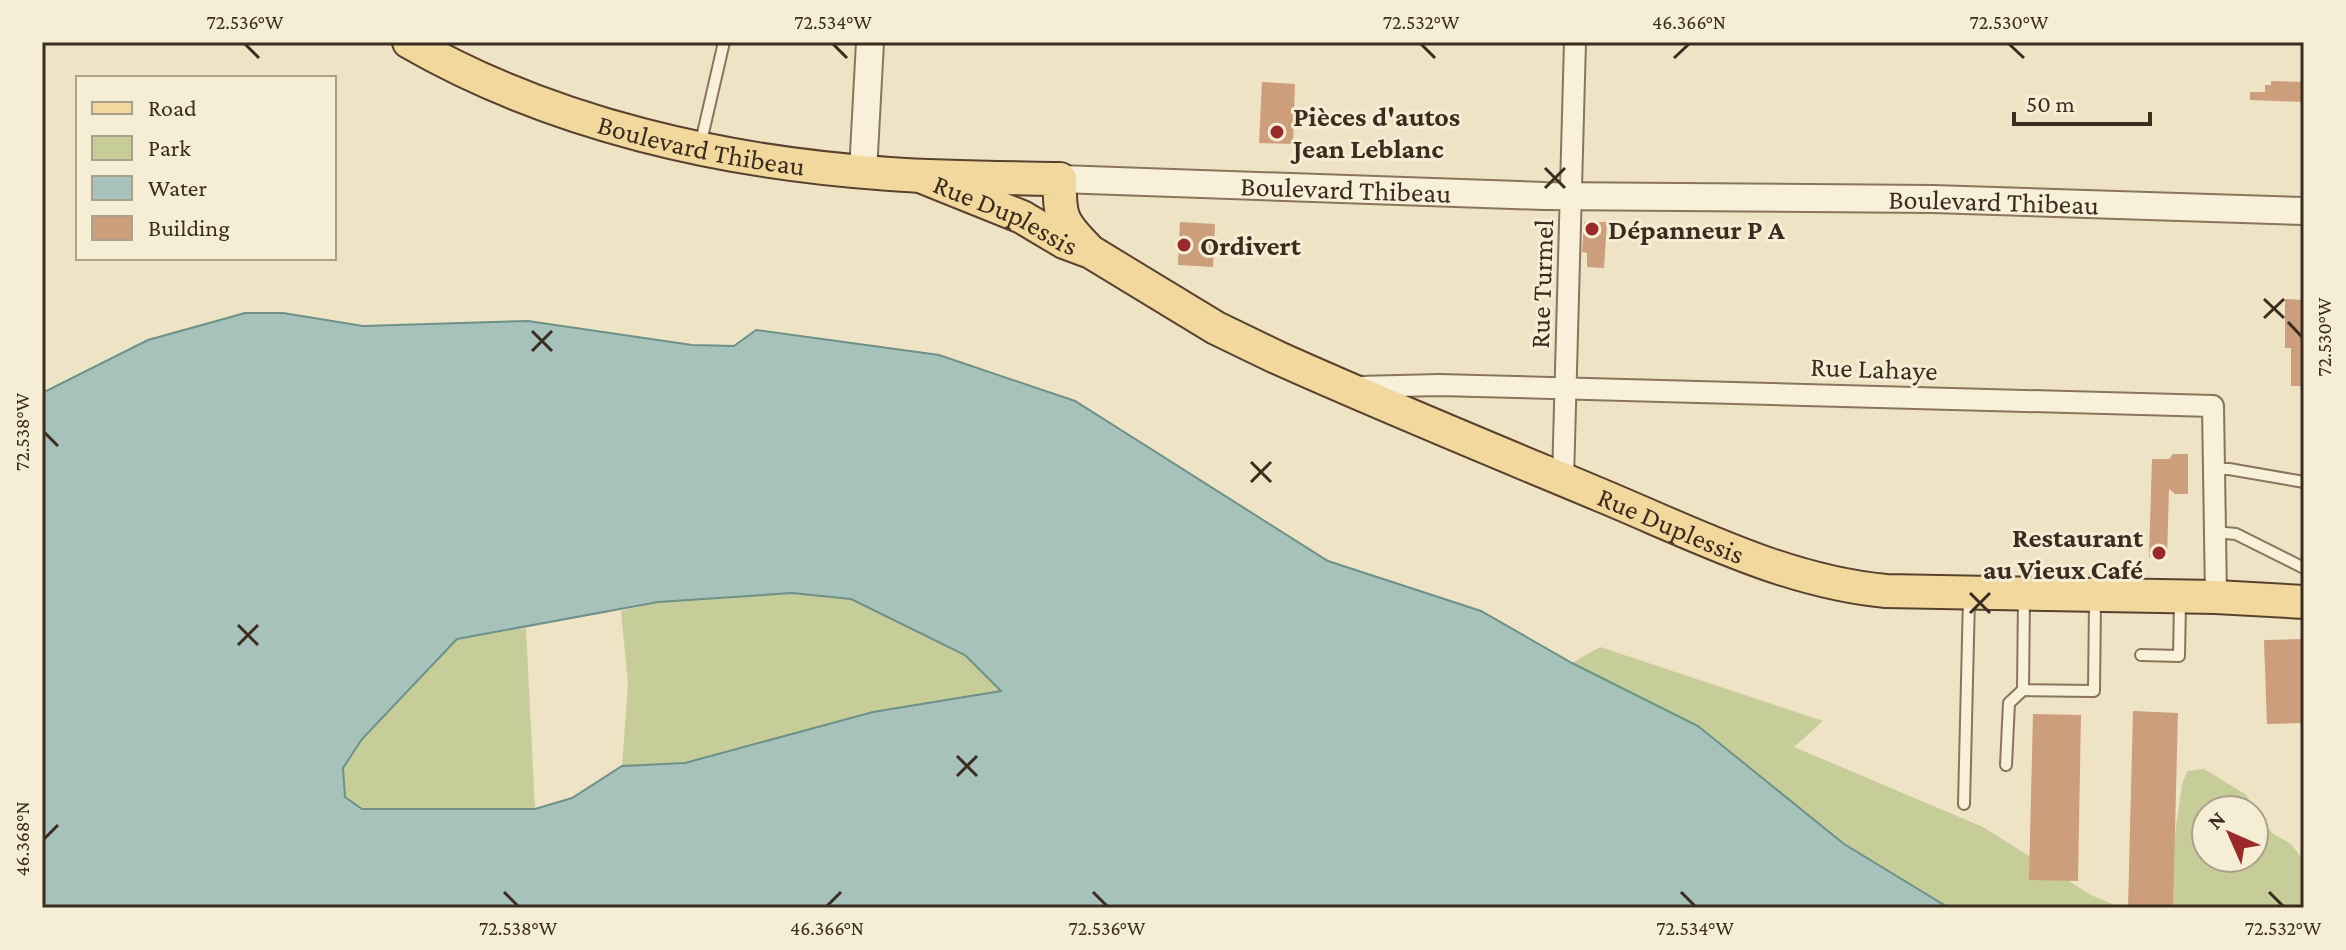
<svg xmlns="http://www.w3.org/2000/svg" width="2346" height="950" viewBox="0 0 2346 950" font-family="'Crimson Pro',serif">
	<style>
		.green { fill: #c7cd99; fill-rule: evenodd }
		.water { fill: #a7c2ba; stroke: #6d9188; stroke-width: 2; fill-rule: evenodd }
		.building { fill: #cd9e7b }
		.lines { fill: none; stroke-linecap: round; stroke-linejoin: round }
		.service-casing { stroke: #8a745b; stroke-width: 14 }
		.minor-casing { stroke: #8a745b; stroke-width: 24 }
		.tertiary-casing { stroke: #8a745b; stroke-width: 30 }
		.primary-casing { stroke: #58422f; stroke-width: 36 }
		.service { stroke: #f9f0d9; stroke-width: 10 }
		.minor { stroke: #f9f0d9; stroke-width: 20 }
		.tertiary { stroke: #f9f0d9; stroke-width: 26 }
		.primary { stroke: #f2d89d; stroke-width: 32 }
		.ticks { fill: none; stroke: #3a2c1f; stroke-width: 3 }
		.poi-dot { fill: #9a2a2a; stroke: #f6edd5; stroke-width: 3 }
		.labels { text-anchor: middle; stroke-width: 6; stroke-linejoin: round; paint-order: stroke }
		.poi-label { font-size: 28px; font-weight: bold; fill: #3a2c1f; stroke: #f6edd5; text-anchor: start }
		.street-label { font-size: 28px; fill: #3a2c1f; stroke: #f6edd5 }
		.neatline { fill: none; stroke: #3a2c1f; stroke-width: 3 }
		.ticks-label { font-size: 20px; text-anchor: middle; fill: #3a2c1f }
	</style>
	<rect width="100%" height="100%" fill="#efe3c5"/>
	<g class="green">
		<path d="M792,593L851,599L965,655L1002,691L873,712L685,763L622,766L628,684L621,611L658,602Z"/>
		<path d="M526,628L535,809L427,810L42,908V719L398,700L457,639Z"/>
		<path d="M1600,647L1823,721L1794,747L1983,827L2091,895L2122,908H1949L1844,844L1698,726L1572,663Z"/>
		<path d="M2204,769L2245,794L2272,833L2291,844L2304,861V908H2139L2165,902L2182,785L2187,771ZM2206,810H2254V858H2206Z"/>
	</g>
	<path class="water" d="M245,313H283L363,326L528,321L692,345L734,346L756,330L939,355L1075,401L1328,561L1481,611L1572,663L1698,726L1844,844L1949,908H42V393L148,340ZM792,593L851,599L965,655L1001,691L873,712L685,763L622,766L572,798L535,809H362L345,797L343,768L362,739L457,639L658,602Z"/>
	<g class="building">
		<path d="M2271,81L2304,82V102L2250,100V92H2265V85H2271Z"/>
		<path d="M1262,82L1295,84L1293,144L1259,143Z"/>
		<path d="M1180,222L1215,224L1213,267L1178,265Z"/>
		<path d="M1584,222H1607L1604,268L1587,267V253L1582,252Z"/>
		<path d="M2285,299L2304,300V386H2291V348H2285Z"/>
		<path d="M2173,454H2188V494H2175L2169,489L2167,558L2149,557L2152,459H2169Z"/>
		<path d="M2304,639V723L2267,724L2264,640Z"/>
		<path d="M2133,711L2178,713L2173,908H2128Z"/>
		<path d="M2033,714L2081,715L2078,881L2029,880Z"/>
	</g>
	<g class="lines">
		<g class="service-casing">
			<g id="service">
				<path d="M700,146L724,42"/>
				<path d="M2214,469H2229L2304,482"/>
				<path d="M2215,532L2236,534L2304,568"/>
				<path d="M2024,596L2023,690L2094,691L2095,600"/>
				<path d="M2141,655L2179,656L2180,602"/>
				<path d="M2006,765L2009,703L2023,690"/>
				<path d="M1964,804L1969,598"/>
			</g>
		</g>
		<g class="minor-casing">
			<g id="minor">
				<path d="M1358,387L1439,385L2213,406L2216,597"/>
				<path d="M1563,479L1575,42"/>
			</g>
		</g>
		<g class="tertiary-casing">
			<g id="tertiary">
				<path d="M863,172L870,42"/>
				<path id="s1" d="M1060,179L1544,196L1933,199L2304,211"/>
			</g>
		</g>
		<g class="primary-casing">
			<g id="primary">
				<path id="s2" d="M409,42C553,125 726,163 890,174C946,178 1003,178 1060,179C1059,215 1061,222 1086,247"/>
				<path id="s3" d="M920,176L1022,217L1064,242L1091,252L1216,328L1276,357C1385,406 1495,451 1605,497C1696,535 1787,582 1886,591L2216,597L2304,602"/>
			</g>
		</g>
		<use href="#service" class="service"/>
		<use href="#minor" class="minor"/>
		<use href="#tertiary" class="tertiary"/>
		<use href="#primary" class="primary"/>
	</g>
	<path class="ticks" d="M245,44L259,58M833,44L847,58M1421,44L1435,58M2009,44L2024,58M1674,58L1689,44M1545,168L1565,188M1545,188L1565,168M2264,299L2284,318M2264,318L2284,299M2288,322L2302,337M532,331L552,351M532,351L552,331M44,432L58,446M1251,462L1271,482M1251,482L1271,462M1970,593L1990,613M1970,613L1990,593M238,625L258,645M238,645L258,625M957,756L977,776M957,776L977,756M44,839L58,825M504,892L518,906M1093,892L1107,906M1681,892L1695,906M2269,892L2283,906M827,906L841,892"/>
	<g class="poi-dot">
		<circle cx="1277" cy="132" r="8"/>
		<circle cx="1592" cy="229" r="8"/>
		<circle cx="1184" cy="245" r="8"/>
		<circle cx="2159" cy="553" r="8"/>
	</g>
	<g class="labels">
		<g class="poi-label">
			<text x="1293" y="126">Pièces d'autos<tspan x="1293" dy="32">Jean Leblanc</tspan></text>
			<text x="1608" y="239">Dépanneur P A</text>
			<text x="1200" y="255">Ordivert</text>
			<text x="2143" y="547" text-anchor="end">Restaurant<tspan x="2143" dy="32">au Vieux Café</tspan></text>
		</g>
		<g class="street-label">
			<text dy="10" stroke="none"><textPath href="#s2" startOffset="312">Boulevard Thibeau</textPath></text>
			<text dy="10" stroke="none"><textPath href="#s1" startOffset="286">Boulevard Thibeau</textPath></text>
			<text dy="10" stroke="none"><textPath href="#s1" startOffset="934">Boulevard Thibeau</textPath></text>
			<text dy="10" stroke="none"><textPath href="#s3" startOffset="94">Rue Duplessis</textPath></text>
			<text transform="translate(1541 284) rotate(-88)" y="10">Rue Turmel</text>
			<text transform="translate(1874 368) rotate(2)" y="10">Rue Lahaye</text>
			<text dy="10" stroke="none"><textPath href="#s3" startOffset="830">Rue Duplessis</textPath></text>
		</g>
	</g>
	<rect width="2346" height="950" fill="none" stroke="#f6edd5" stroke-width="88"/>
	<rect x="76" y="76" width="260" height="184" fill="#f6edd5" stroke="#aba08c" stroke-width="2"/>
	<rect x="92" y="102" width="40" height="12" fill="#f2d89d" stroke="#aba08c" stroke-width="2"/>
	<text x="148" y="116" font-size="24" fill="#3a2c1f">Road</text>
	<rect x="92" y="136" width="40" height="24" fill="#c7cd99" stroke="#aba08c" stroke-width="2"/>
	<text x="148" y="156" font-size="24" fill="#3a2c1f">Park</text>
	<rect x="92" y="176" width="40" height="24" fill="#a7c2ba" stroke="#aba08c" stroke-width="2"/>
	<text x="148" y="196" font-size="24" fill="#3a2c1f">Water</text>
	<rect x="92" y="216" width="40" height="24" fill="#cd9e7b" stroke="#aba08c" stroke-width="2"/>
	<text x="148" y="236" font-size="24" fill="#3a2c1f">Building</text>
	<g transform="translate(2230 834) rotate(315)"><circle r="38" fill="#f6edd5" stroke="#aba08c" stroke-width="2"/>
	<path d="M0-6L14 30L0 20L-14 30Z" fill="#9a2a2a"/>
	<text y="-12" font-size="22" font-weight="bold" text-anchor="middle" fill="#3a2c1f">N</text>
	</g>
	<path d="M2014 112v12h136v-12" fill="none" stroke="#3a2c1f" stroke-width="4"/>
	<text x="2026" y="112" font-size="24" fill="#3a2c1f" stroke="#f6edd5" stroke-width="6" paint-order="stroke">50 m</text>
	<rect x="44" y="44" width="2258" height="862" class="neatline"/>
	<g class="ticks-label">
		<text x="245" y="29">72.536°W</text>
		<text x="833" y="29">72.534°W</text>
		<text x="1421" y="29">72.532°W</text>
		<text x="1689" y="29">46.366°N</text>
		<text x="2009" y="29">72.530°W</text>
		<text transform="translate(2324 337) rotate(-90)" y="7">72.530°W</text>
		<text transform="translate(22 432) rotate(-90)" y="7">72.538°W</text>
		<text transform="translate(22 839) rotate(-90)" y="7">46.368°N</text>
		<text x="518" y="935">72.538°W</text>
		<text x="827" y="935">46.366°N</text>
		<text x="1107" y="935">72.536°W</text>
		<text x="1695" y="935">72.534°W</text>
		<text x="2283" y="935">72.532°W</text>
	</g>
</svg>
